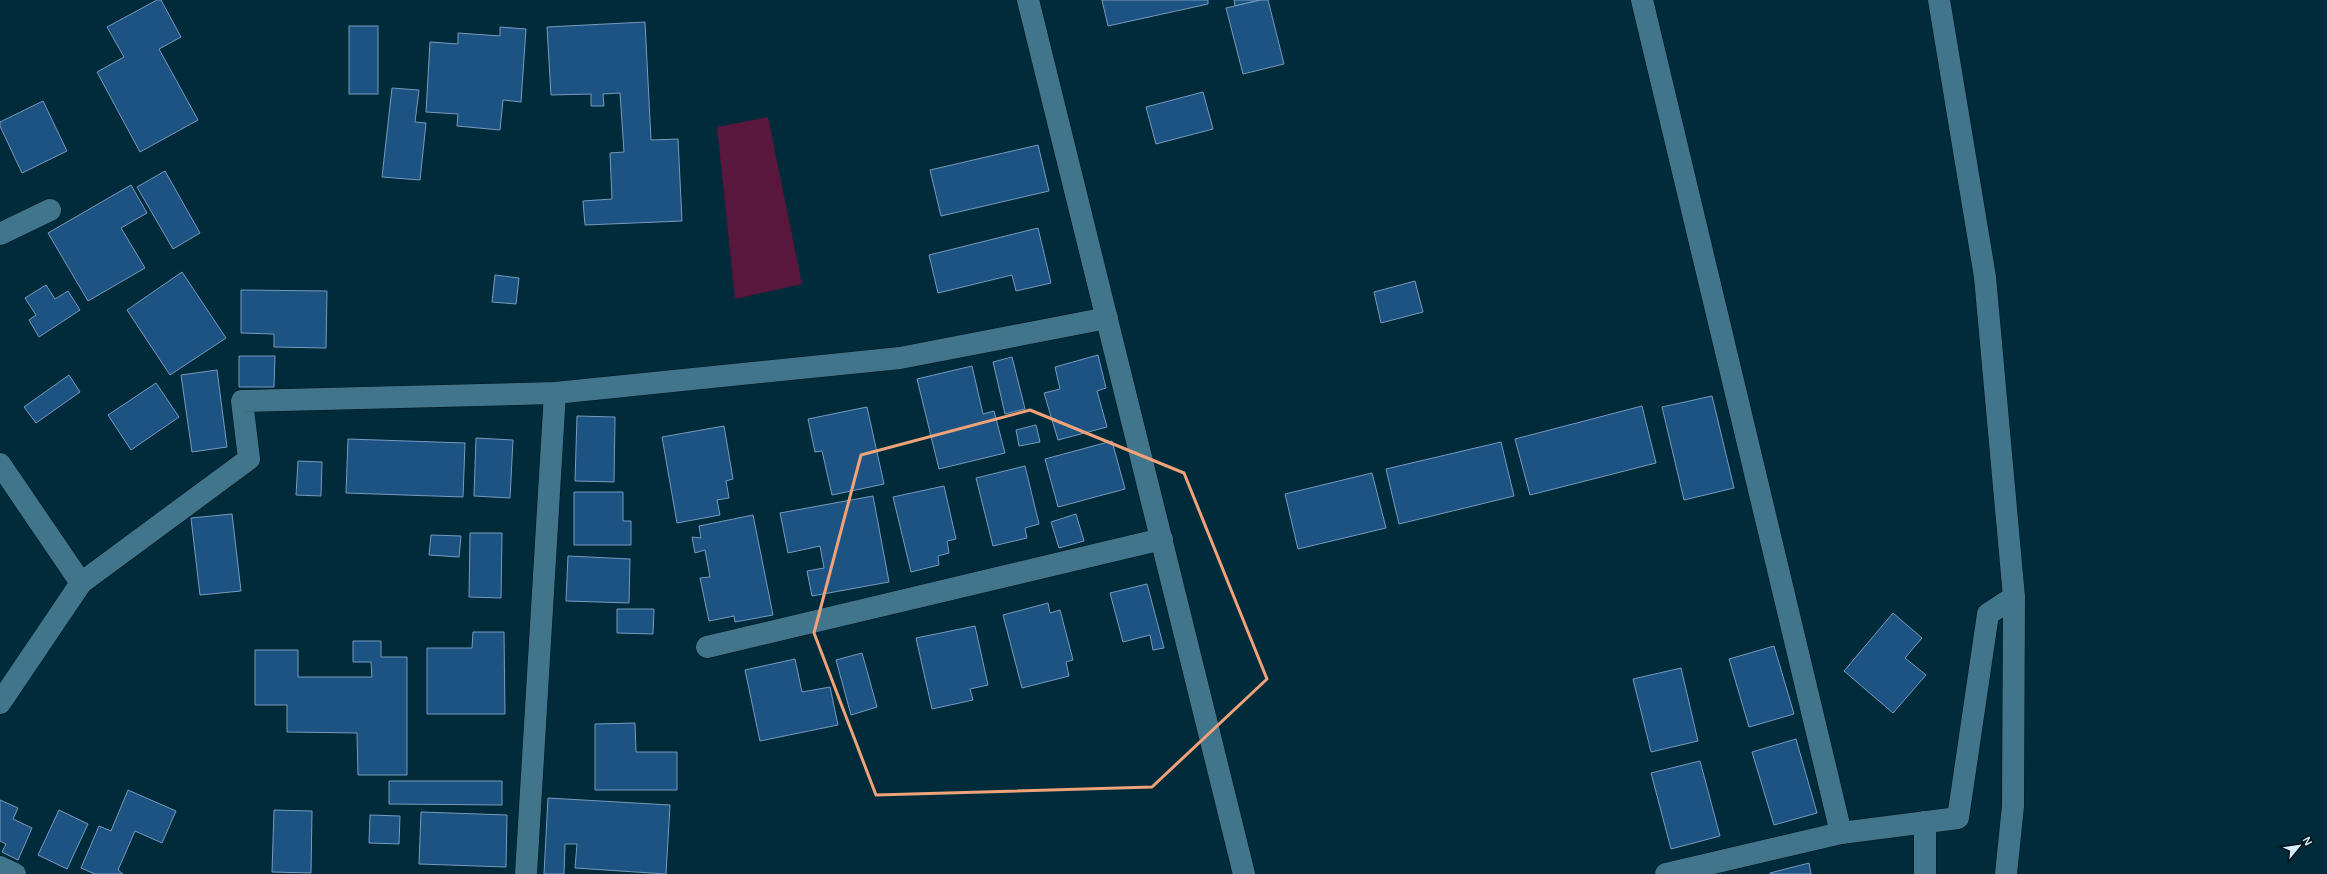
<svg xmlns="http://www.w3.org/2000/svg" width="2327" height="874" viewBox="0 0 2327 874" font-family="Arial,sans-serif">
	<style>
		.green { fill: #59173d }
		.building { fill: #1d5382; stroke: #779abe }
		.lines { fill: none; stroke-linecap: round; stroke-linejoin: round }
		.minor-casing { stroke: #00121d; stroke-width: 23 }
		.tertiary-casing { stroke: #00121d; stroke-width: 23 }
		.minor { stroke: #41758b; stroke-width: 22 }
		.tertiary { stroke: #41758b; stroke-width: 22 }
		.marked { fill: none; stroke: #f0a279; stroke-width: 3; stroke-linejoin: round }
	</style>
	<rect width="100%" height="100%" fill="#002b3b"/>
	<path class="green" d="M768,117L802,284L735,299L717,127Z"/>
	<g class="building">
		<path d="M157,0H161L181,37L159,49L198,120L140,152L97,72L124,57L107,27Z"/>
		<path d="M1102,0H1208V4L1108,26Z"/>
		<path d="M1234,0H1261L1235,6Z"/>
		<path d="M1261,0H1268L1284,64L1243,74L1226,8Z"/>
		<path d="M645,22L651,140L678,139L682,221L585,225L583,201L612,199L610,153L624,152L620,93L603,94L604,106H591V94L551,95L547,27Z"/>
		<rect x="349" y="26" width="29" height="68"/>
		<path d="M500,27L526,29L521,102L503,100L500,130L457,126L458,114L426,112L430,42L458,44V33L500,36Z"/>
		<path d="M392,88L419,90L415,122L426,123L420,180L382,177Z"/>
		<path d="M1203,92L1213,129L1156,144L1146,107Z"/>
		<path d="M43,101L67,151L22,173L0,126V122Z"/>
		<path d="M1038,145L1049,191L941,216L930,170Z"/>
		<path d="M165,171L200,233L173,249L137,187Z"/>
		<path d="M131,185L147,213L121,228L145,268L88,301L48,233Z"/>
		<path d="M1038,228L1051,283L1016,291L1012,275L938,293L929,255Z"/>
		<path d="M182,272L226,338L170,375L127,310Z"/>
		<path d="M495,275L519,278L516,304L492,302Z"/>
		<path d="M1415,281L1423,312L1381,323L1374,292Z"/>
		<path d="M46,285L55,299L68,291L80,310L39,337L29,320L36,315L25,298Z"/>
		<path d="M241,290L327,291L326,348L274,347V334L241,333Z"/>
		<path d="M1098,355L1106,388L1097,391L1107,427L1058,440L1044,393L1060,389L1055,367Z"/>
		<path d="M239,356H275L274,387H239Z"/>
		<path d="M1012,357L1025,409L1005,414L993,362Z"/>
		<path d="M972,366L983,414L994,411L1005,453L939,469L917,379Z"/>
		<path d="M217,370L227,447L192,452L181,375Z"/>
		<path d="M69,375L80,392L36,423L24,407Z"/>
		<path d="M156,383L179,417L131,450L108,415Z"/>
		<path d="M1712,396L1734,488L1684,500L1662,407Z"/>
		<path d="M1642,406L1656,463L1530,495L1515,439Z"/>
		<path d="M867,407L884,484L832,495L822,451L815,452L808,419Z"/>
		<path d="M577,416L615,417L614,482L575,481Z"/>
		<path d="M1036,425L1040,442L1019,446L1016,430Z"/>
		<path d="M724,426L733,479L726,481L729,498L717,500L720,515L677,523L662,437Z"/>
		<path d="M476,438L513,440L510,498L474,496Z"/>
		<path d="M348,439L465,443L463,497L346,493Z"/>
		<path d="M1112,441L1125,489L1058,507L1045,459Z"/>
		<path d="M1501,442L1514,496L1399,524L1386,469Z"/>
		<path d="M298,461L322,462L321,496L296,495Z"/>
		<path d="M1025,466L1039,524L1025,528L1027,538L993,546L976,478Z"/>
		<path d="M1372,473L1386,528L1298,549L1285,494Z"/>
		<path d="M944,486L956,539L947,541L949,553L938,556L939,565L911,572L893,497Z"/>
		<path d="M574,492H623V521H631V545H574Z"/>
		<path d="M873,496L889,582L812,596L807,571L824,568L820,546L788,553L780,513Z"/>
		<path d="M232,514L241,591L200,595L191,518Z"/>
		<path d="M1076,514L1084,541L1059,548L1051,522Z"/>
		<path d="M753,515L773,615L735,622L734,616L709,621L700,578L710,577L705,550L695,553L692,537L701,538L699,526Z"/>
		<path d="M470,533H502L501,598L469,597Z"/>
		<path d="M431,535L461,536L459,557L429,555Z"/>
		<path d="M568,556L630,559L629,603L566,601Z"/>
		<path d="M1147,584L1164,648L1153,650L1150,635L1123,642L1110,593Z"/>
		<path d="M1048,603L1050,613L1060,610L1073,660L1066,662L1069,676L1022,688L1003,615Z"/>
		<path d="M617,609H654L653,634L617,633Z"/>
		<path d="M1893,613L1922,638L1905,658L1926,675L1893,713L1844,671Z"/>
		<path d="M975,626L988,685L970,689L973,700L932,709L916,638Z"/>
		<path d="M473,632H504L505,714H427V648H472Z"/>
		<path d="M353,641H381V657H407V775H358L357,733L287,732V705H255V650H298V677H372L371,662H353Z"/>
		<path d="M1774,646L1794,714L1749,727L1729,659Z"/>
		<path d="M862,653L877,707L851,715L836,660Z"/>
		<path d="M795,659L802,692L830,687L838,725L760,741L745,670Z"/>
		<path d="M1681,668L1698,741L1651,752L1633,679Z"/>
		<path d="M635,723L636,752H677V790H595V724Z"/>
		<path d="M1796,739L1817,813L1774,825L1752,752Z"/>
		<path d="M1700,761L1720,836L1671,849L1651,773Z"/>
		<path d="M389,781H502V805L389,804Z"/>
		<path d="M128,790L176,811L162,843L135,831L118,870L123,874H95L81,868L99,826L111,831Z"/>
		<path d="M548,798L670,805L666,874L575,868L577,844H565L564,874H544Z"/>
		<path d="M0,800L18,808L13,819L32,828L18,860L2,852L6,844L0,841Z"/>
		<path d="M59,810L88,824L67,869L38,855Z"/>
		<path d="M274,810L312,811L311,873L272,872Z"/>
		<path d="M421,812L507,815L506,867L419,864Z"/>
		<path d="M370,815L400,816L399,844L369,843Z"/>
		<path d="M1809,863L1811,874H1770V873Z"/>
	</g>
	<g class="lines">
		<g class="minor-casing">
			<g id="minor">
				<path d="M1642,0L1841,833"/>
				<path d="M1939,0L1985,277L2014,597L2013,806L2006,874"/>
				<path d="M0,234L50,210"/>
				<path d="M0,464L81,583"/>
				<path d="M707,647L1162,539"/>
				<path d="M0,703L81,583L249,459L242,401L555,393L900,358L1107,318"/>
				<path d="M0,867L15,874"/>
				<path d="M526,874L555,393"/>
				<path d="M1666,874L1841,833L1958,818L1988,614L2014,597"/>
				<path d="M1925,874V822"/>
			</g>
		</g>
		<g class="tertiary-casing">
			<path id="tertiary" d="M1028,0L1244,874"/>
		</g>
		<use href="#minor" class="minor"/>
		<use href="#tertiary" class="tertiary"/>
	</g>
	<path class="marked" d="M1030,410L1184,473L1267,679L1152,787L876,795L814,633L861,455Z"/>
	<g transform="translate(2299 846) rotate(61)" stroke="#00121b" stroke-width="3" paint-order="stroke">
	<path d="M0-3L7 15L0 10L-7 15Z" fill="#d5f0fd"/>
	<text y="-6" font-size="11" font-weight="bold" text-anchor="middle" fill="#d5f0fd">N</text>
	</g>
</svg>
